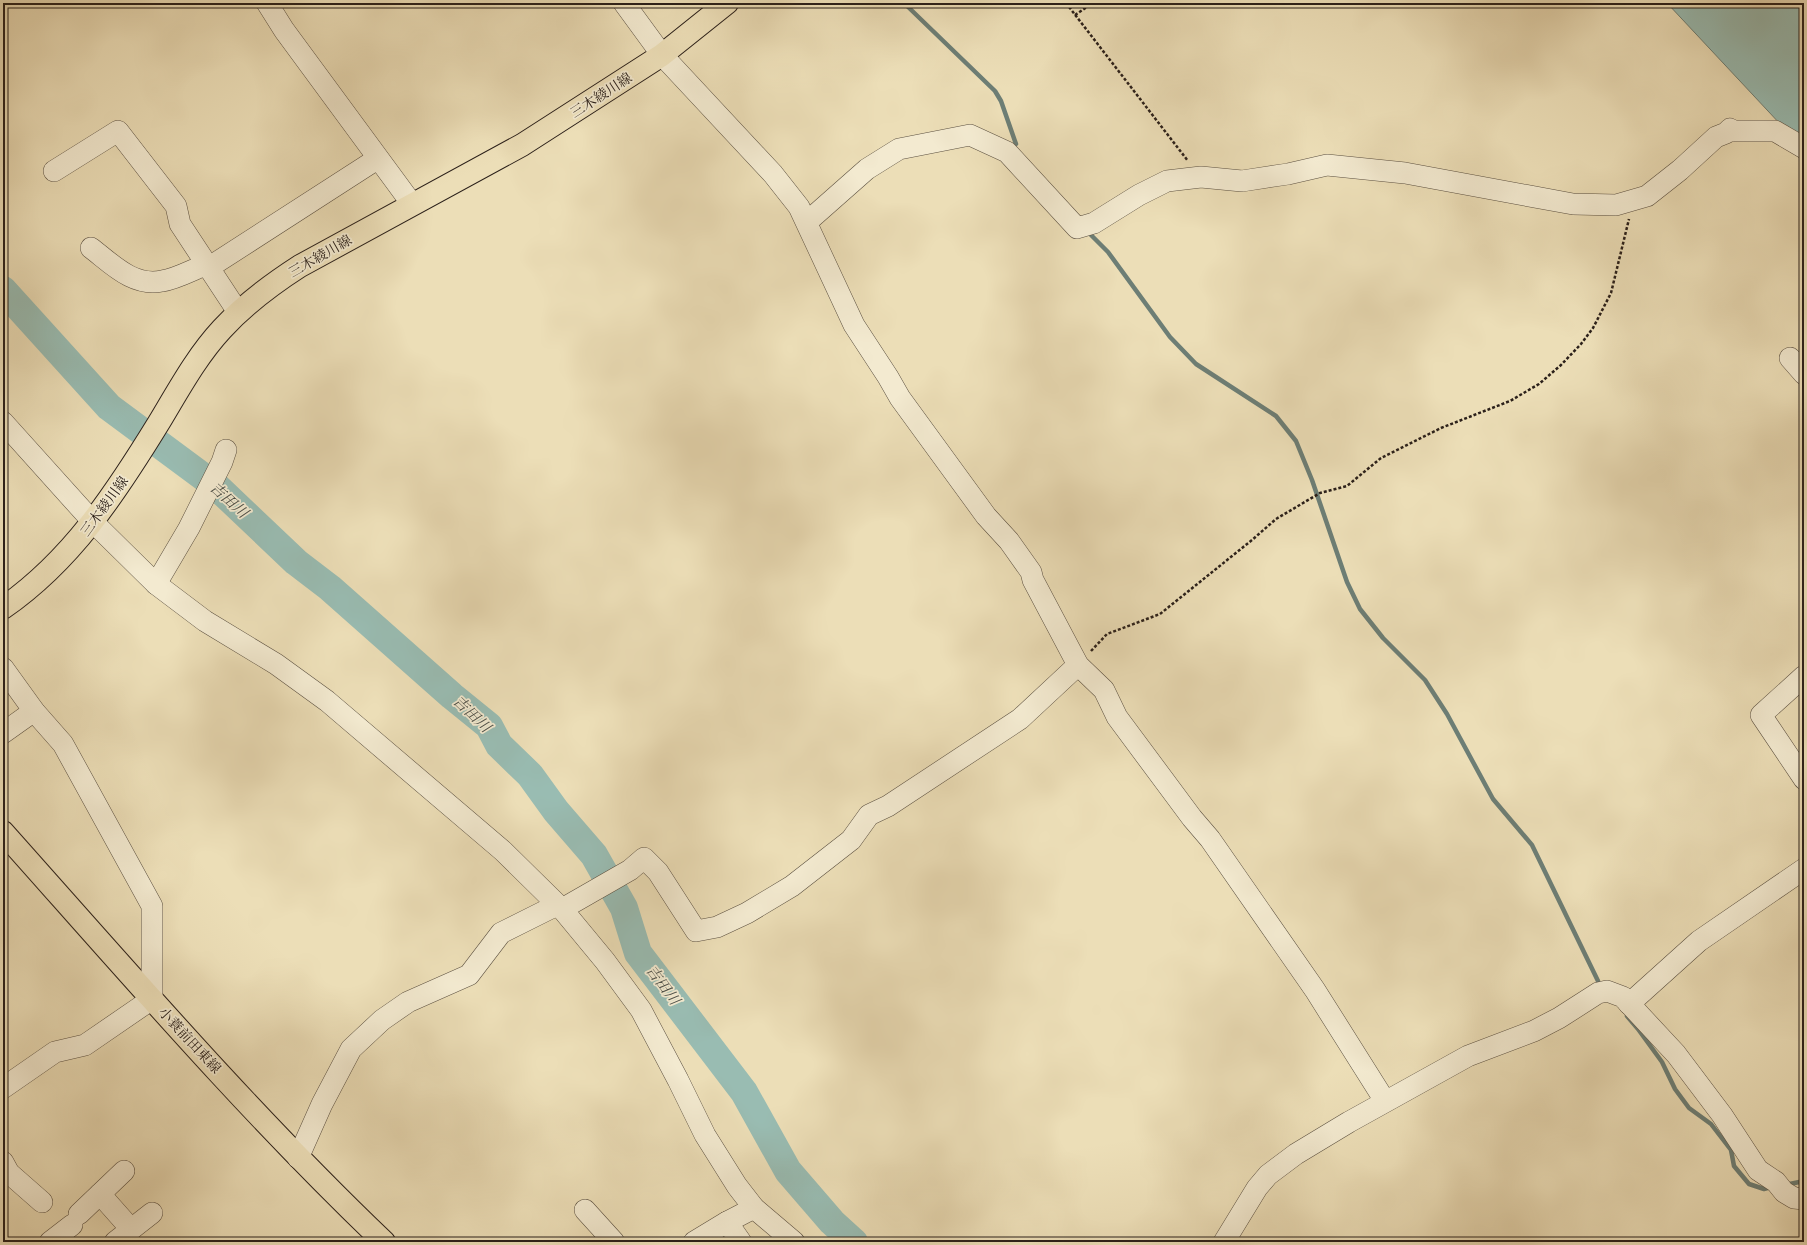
<svg xmlns="http://www.w3.org/2000/svg" width="1807" height="1245" viewBox="0 0 1807 1245" font-family="Vollkorn,'Noto Serif JP',serif">
	<style>
		.water { fill: #99bcb2; stroke: #6d7e75 }
		.lines { fill: none; stroke-linecap: round; stroke-linejoin: round }
		.stream { stroke: #6d7e75; stroke-width: 4.5 }
		.river { stroke: #99bcb2; stroke-width: 28 }
		.minor-casing { stroke: #5b5041; stroke-width: 22 }
		.major-casing { stroke: #2b201a; stroke-width: 24 }
		.path { stroke: #2b201a; stroke-width: 2.5; stroke-dasharray: 3 2; stroke-linecap: butt }
		.minor { stroke: #f3ead0; stroke-width: 21 }
		.major { stroke: #ecdeb7; stroke-width: 22 }
		.labels { text-anchor: middle; stroke-width: 3.5; stroke-linejoin: round; paint-order: stroke }
		.street-label { font-size: 14px; fill: #2b201a; stroke: #f3ead0 }
		.water-label { font-size: 15px; font-style: italic; fill: #4c4f48; stroke: #f3ead0 }
	</style>
	<rect width="100%" height="100%" fill="#ecdeb7"/>
	<filter id="stains"><feTurbulence type="fractalNoise" baseFrequency=".005" numOctaves="4"/><feColorMatrix values="0 0 0 0 .2 0 0 0 0 .09 0 0 0 0 .02 0 0 0 .5 -.17"/></filter>
	<radialGradient id="worn" r=".72"><stop offset=".6" stop-color="#630" stop-opacity="0"/><stop offset="1" stop-color="#630" stop-opacity=".3"/></radialGradient>
	<path class="water" d="M1667,3H1804V141L1782,126Z"/>
	<g class="lines">
		<g class="stream">
			<path d="M904,3L995,91L1001,101L1016,144"/>
			<path d="M1088,232L1108,252L1170,337L1196,364L1276,416L1296,441L1312,480L1347,582L1360,609L1383,638L1425,680L1447,714L1493,799L1532,845L1598,981"/>
			<path d="M1627,1016L1638,1029L1662,1062L1675,1089L1689,1108L1711,1124L1731,1150L1734,1166L1749,1184L1764,1189L1771,1187"/>
			<path d="M1785,1185L1804,1181"/>
		</g>
		<path class="river" d="M3,290L109,407L217,487L296,562L330,588L452,696L489,726L499,745L530,775L556,811L594,855L624,908L638,953L744,1092L788,1171L832,1222L854,1242"/>
		<g class="minor-casing">
			<g id="minor">
				<path d="M267,3L284,30L412,204"/>
				<path d="M624,3L662,55L773,174L799,207L854,325L888,377L900,398L986,516L1009,541L1031,572L1033,580L1078,665L1104,690L1117,717L1192,818L1210,839L1315,990L1385,1101"/>
				<path d="M54,171L118,131L176,206L180,224L238,312"/>
				<path d="M807,222L867,169L899,149L970,135L1007,152L1077,228L1094,223L1139,195L1167,181L1201,177L1242,181L1288,174L1327,165L1405,173L1573,204L1616,205L1647,196L1680,170L1716,137L1726,133L1730,129L1734,131H1775L1804,148"/>
				<path d="M91,248C112,264 133,287 162,281C176,279 192,270 205,265"/>
				<path d="M208,268L377,159"/>
				<path d="M1790,358L1804,374"/>
				<path d="M3,422L93,522L156,584L205,621L276,664L327,701L503,851L562,909L605,961L641,1010L678,1080L705,1135L737,1186L754,1208L794,1242"/>
				<path d="M156,584L189,528L222,462L226,450"/>
				<path d="M3,668L34,711L63,744L152,906V999L85,1045L55,1052L3,1088"/>
				<path d="M1804,676L1761,715L1804,779"/>
				<path d="M3,733L34,711"/>
				<path d="M562,909L630,870L644,858L658,872L696,931L717,927L747,913L792,886L851,840L869,815L888,806L1020,719L1078,665"/>
				<path d="M1629,1004L1699,941L1804,869"/>
				<path d="M298,1158L322,1104L351,1049L382,1020L408,1002L469,975L501,933L557,905"/>
				<path d="M3,1162L9,1173L42,1202"/>
				<path d="M100,1194L131,1229"/>
				<path d="M585,1210L614,1242"/>
				<path d="M79,1214L124,1171"/>
				<path d="M727,1222L741,1242"/>
				<path d="M50,1242L72,1225"/>
				<path d="M115,1242L152,1213"/>
				<path d="M694,1242L727,1222L754,1208"/>
				<path d="M1224,1242L1257,1188L1268,1175L1296,1154L1349,1122L1468,1056L1534,1031L1559,1018L1598,993L1607,991L1623,997L1676,1054L1722,1115L1758,1170L1776,1182L1784,1192L1794,1198L1804,1199"/>
			</g>
		</g>
		<g class="major-casing">
			<g id="major">
				<path d="M3,608C71,561 115,494 158,424C178,391 196,357 222,329C245,304 272,284 300,266L522,145L662,55L727,3"/>
				<path d="M3,832C127,971 249,1113 384,1242"/>
			</g>
		</g>
		<g class="path">
			<path d="M1066,3L1188,161"/>
			<path d="M1075,15L1093,3"/>
			<path d="M1091,651L1107,634L1160,614L1252,540L1276,519L1320,493L1347,486L1381,458L1441,428L1510,401L1539,384L1561,365L1581,344L1593,328L1611,293L1629,219"/>
		</g>
		<use href="#minor" class="minor"/>
		<use href="#major" class="major"/>
	</g>
	<g class="labels">
		<g class="street-label">
			<text transform="translate(601 95) rotate(-33)" y="5">三木綾川線</text>
			<text transform="translate(320 256) rotate(-30)" y="5">三木綾川線</text>
			<text transform="translate(104 506) rotate(-54)" y="5">三木綾川線</text>
			<text transform="translate(190 1040) rotate(47)" y="5">小蓑前田東線</text>
		</g>
		<g class="water-label">
			<text transform="translate(229 500) rotate(42)" y="5">吉田川</text>
			<text transform="translate(472 714) rotate(44)" y="5">吉田川</text>
			<text transform="translate(663 985) rotate(53)" y="5">吉田川</text>
		</g>
	</g>
	<rect width="1807" height="1245" fill="none" stroke="#ecdeb7" stroke-width="16"/>
	<rect x="4" y="4" width="1799" height="1237" fill="none" stroke="#2b201a" stroke-width="2"/>
	<rect x="8" y="8" width="1791" height="1229" fill="none" stroke="#2b201a"/>
	<rect width="100%" height="100%" filter="url(#stains)"/>
	<rect width="100%" height="100%" fill="url(#worn)"/>
</svg>
